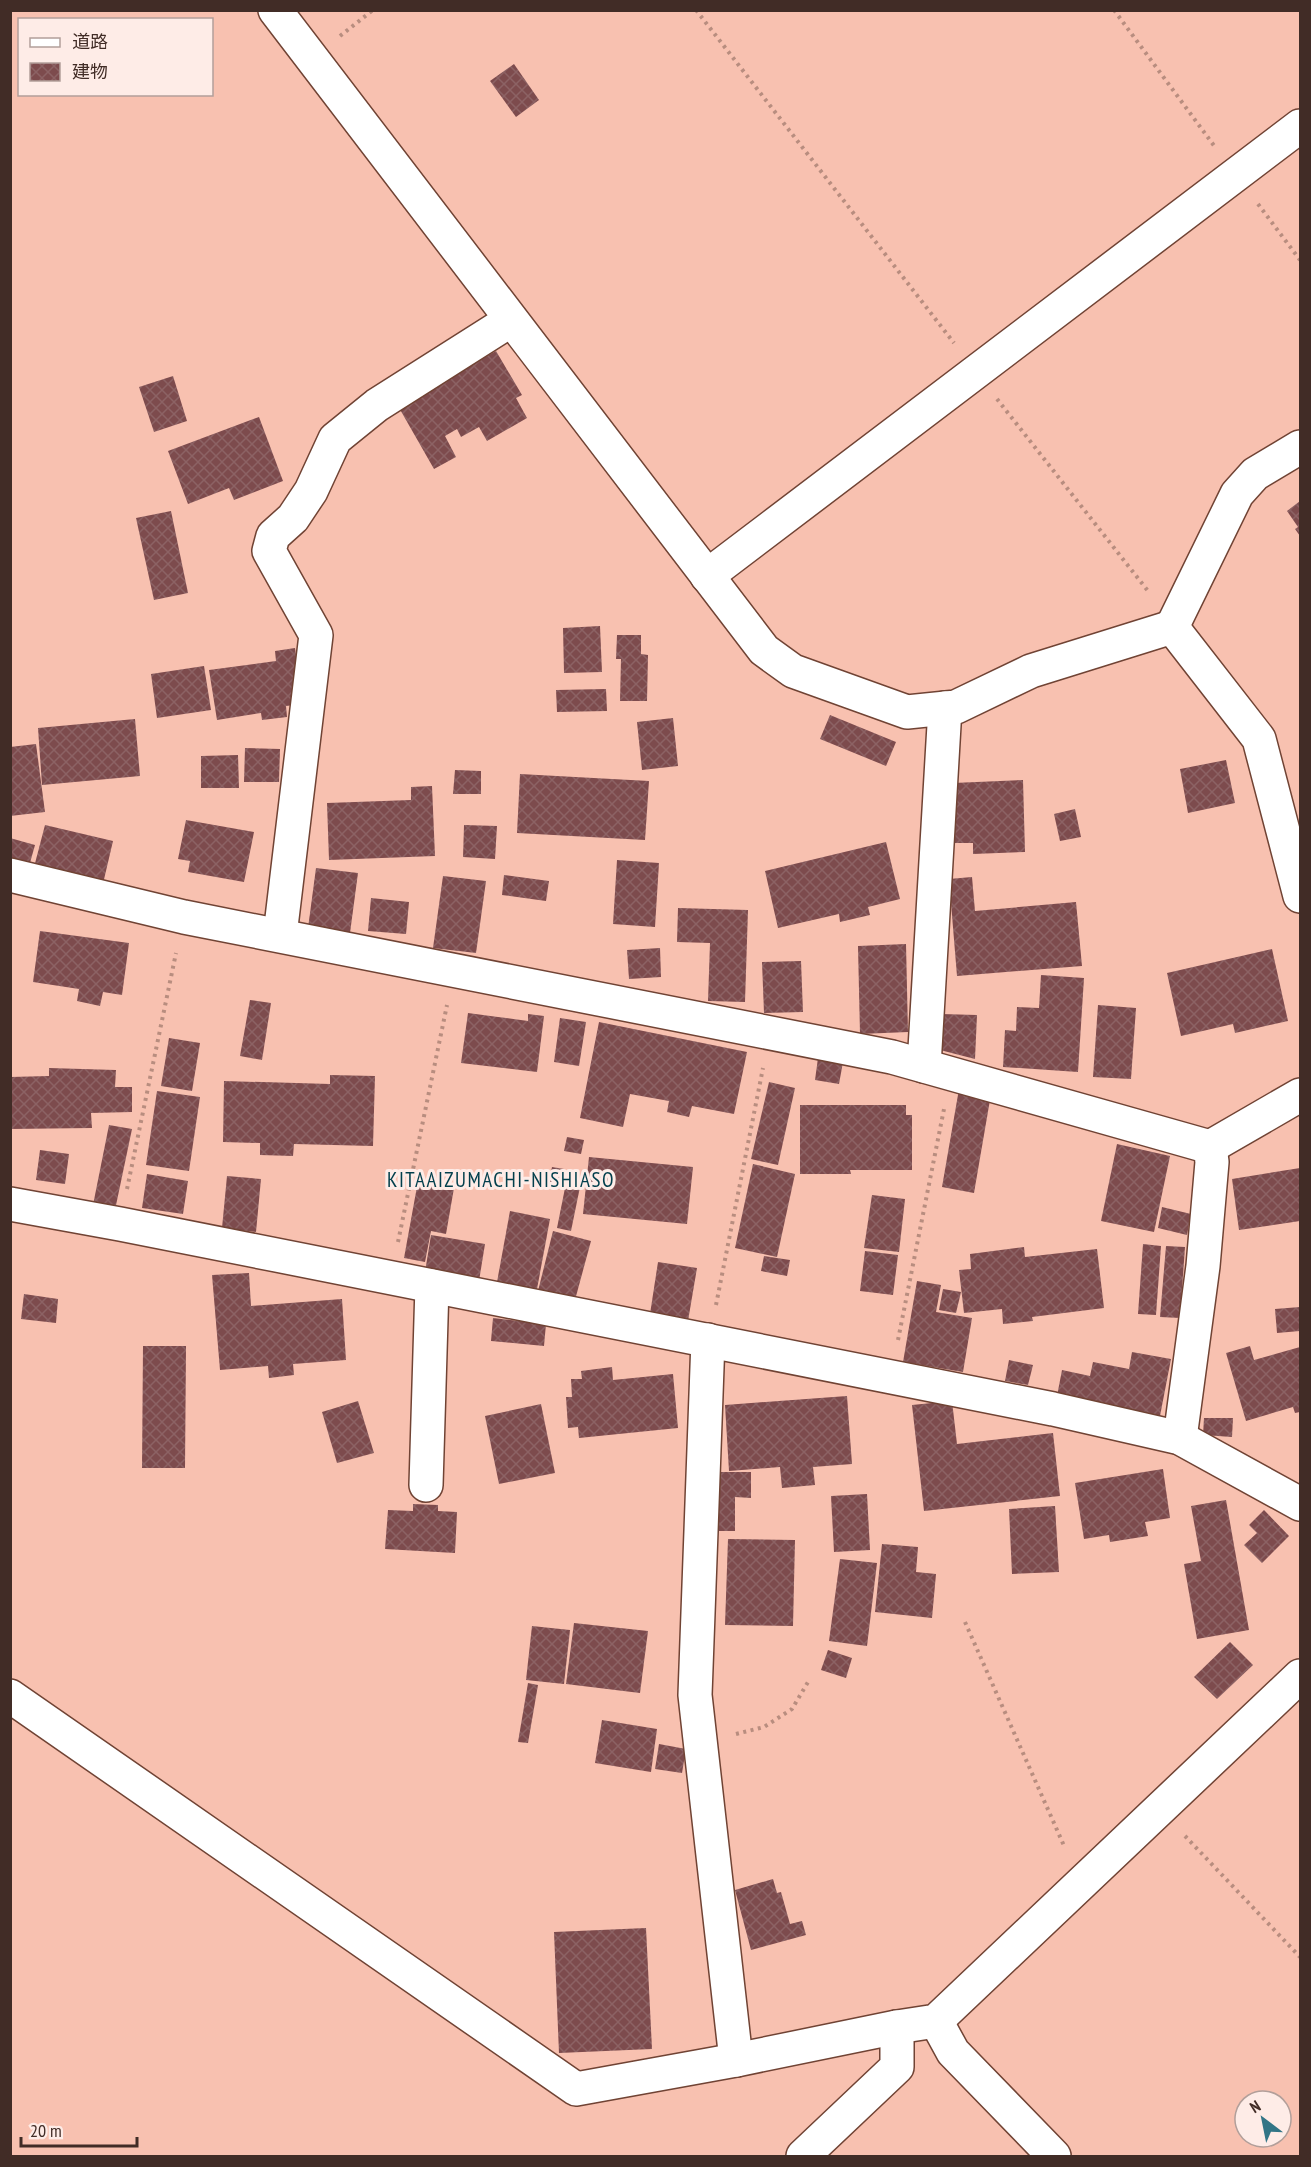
<svg xmlns="http://www.w3.org/2000/svg" width="1311" height="2167" viewBox="0 0 1311 2167" font-family="'PT Sans Narrow','Noto Sans JP',sans-serif">
	<style>
		.building { fill: url(#building-cross-hatch) }
		.lines { fill: none; stroke-linecap: round; stroke-linejoin: round }
		.minor-casing { stroke: #704334; stroke-width: 36 }
		.path { stroke: #b88d7f; stroke-width: 4; stroke-dasharray: 3 4.5; stroke-linecap: butt }
		.minor { stroke: #fff; stroke-width: 33 }
		.labels { text-anchor: middle; stroke-width: 6; stroke-linejoin: round; paint-order: stroke }
		.quarter-label { font-size: 21px; letter-spacing: 1.5px; fill: #023f4c; stroke: #feece7 }
	</style>
	<defs>
		<pattern id="building-cross-hatch" width="8" height="8" patternUnits="userSpaceOnUse" patternTransform="scale(1.5)"><rect width="8" height="8" fill="#7d4b4d"/><path d="M0 0l8 8M0 8l8-8" fill="none" stroke="#8c6264"/></pattern>
	</defs>
	<rect width="100%" height="100%" fill="#f8c1b0"/>
	<g class="building">
		<path d="M514,64L539,100L516,117L490,81Z"/>
		<path d="M496,351L522,395L516,398L527,418L487,441L479,427L461,437L457,429L445,436L456,457L434,469L398,406Z"/>
		<path d="M173,376L187,421L154,432L139,387Z"/>
		<path d="M259,417L283,481L234,500L229,488L188,504L168,451Z"/>
		<path d="M1300,501V536L1295,529L1298,527L1287,511Z"/>
		<path d="M171,511L188,593L154,600L136,518Z"/>
		<path d="M600,626L602,672L564,673L563,628Z"/>
		<path d="M617,635H641V654L648,655L647,701H620L621,659H616Z"/>
		<path d="M295,648L303,704L286,706L287,717L262,720L261,713L217,720L209,670L276,661L275,651Z"/>
		<path d="M204,666L211,710L157,718L151,674Z"/>
		<path d="M606,689L607,711L557,712L556,690Z"/>
		<path d="M830,715L896,742L886,766L820,739Z"/>
		<path d="M673,718L678,766L642,770L637,722Z"/>
		<path d="M135,719L140,776L42,785L38,728Z"/>
		<path d="M36,744L45,812L10,816V747Z"/>
		<path d="M245,748L280,749L279,782H244Z"/>
		<path d="M238,755L239,788H201V756Z"/>
		<path d="M1226,760L1235,803L1188,813L1180,769Z"/>
		<path d="M455,770L481,771V794H453Z"/>
		<path d="M520,774L649,781L645,840L517,833Z"/>
		<path d="M1023,780L1025,852L973,854V843H955L953,783Z"/>
		<path d="M432,786L435,856L329,860L327,803L411,800V787Z"/>
		<path d="M1075,809L1081,837L1060,841L1054,814Z"/>
		<path d="M186,820L254,832L244,882L188,872L190,861L178,859Z"/>
		<path d="M45,825L113,841L102,888L33,871Z"/>
		<path d="M464,825L497,826L495,859L463,857Z"/>
		<path d="M10,838L35,845L28,870L10,865Z"/>
		<path d="M886,842L900,899L868,907L870,915L840,922L839,914L778,928L765,871Z"/>
		<path d="M617,860L659,863L655,927L613,924Z"/>
		<path d="M316,868L358,873L350,933L308,928Z"/>
		<path d="M504,875L549,881L546,901L502,895Z"/>
		<path d="M443,876L486,881L476,953L433,948Z"/>
		<path d="M972,877L975,911L1076,902L1082,966L957,976L949,879Z"/>
		<path d="M371,898L409,902L406,934L368,931Z"/>
		<path d="M678,908L748,910L745,1002L708,1001L710,943L677,942Z"/>
		<path d="M40,931L129,943L122,995L103,992L100,1006L77,1001L79,989L33,982Z"/>
		<path d="M906,944L908,1032L860,1034L858,946Z"/>
		<path d="M660,948L661,977L629,979L627,950Z"/>
		<path d="M1272,949L1288,1021L1235,1033L1233,1024L1181,1036L1167,973Z"/>
		<path d="M801,961L803,1012L764,1013L762,962Z"/>
		<path d="M1041,975L1084,978L1078,1072L1003,1067L1005,1030L1016,1031L1017,1007L1039,1008Z"/>
		<path d="M250,1000L271,1003L262,1060L240,1056Z"/>
		<path d="M1098,1005L1136,1008L1131,1079L1093,1077Z"/>
		<path d="M468,1013L528,1021V1014L544,1016L537,1072L461,1063Z"/>
		<path d="M941,1014L977,1015L975,1059L940,1050Z"/>
		<path d="M560,1018L586,1022L579,1066L554,1062Z"/>
		<path d="M599,1022L747,1052L734,1114L692,1106L689,1117L667,1112L669,1101L630,1094L623,1127L580,1118Z"/>
		<path d="M169,1038L200,1043L192,1091L161,1086Z"/>
		<path d="M818,1058L843,1062L839,1084L815,1080Z"/>
		<path d="M49,1068L116,1070L115,1087H132V1112L91,1113L92,1128L10,1129V1077L49,1076Z"/>
		<path d="M330,1075L375,1076L373,1146L294,1144L293,1156L260,1155V1143L223,1142L224,1081L330,1084Z"/>
		<path d="M769,1082L795,1088L778,1165L751,1159Z"/>
		<path d="M959,1089L991,1094L974,1193L942,1187Z"/>
		<path d="M157,1091L200,1097L189,1171L146,1165Z"/>
		<path d="M800,1105H906V1115H912V1170H850L851,1174H800Z"/>
		<path d="M109,1125L132,1129L115,1210L93,1205Z"/>
		<path d="M567,1137L584,1140L581,1154L564,1151Z"/>
		<path d="M1117,1144L1170,1156L1154,1232L1101,1221Z"/>
		<path d="M40,1150L69,1154L65,1184L36,1180Z"/>
		<path d="M589,1157L693,1167L687,1224L583,1214Z"/>
		<path d="M753,1164L795,1174L777,1257L735,1248Z"/>
		<path d="M552,1167L564,1169L560,1188L548,1186Z"/>
		<path d="M1300,1168V1221L1239,1230L1232,1179Z"/>
		<path d="M147,1174L188,1181L183,1214L142,1208Z"/>
		<path d="M227,1176L261,1179L256,1232L222,1228Z"/>
		<path d="M567,1178L581,1182L571,1231L557,1228Z"/>
		<path d="M418,1181L454,1188L446,1234L431,1231L425,1262L404,1258Z"/>
		<path d="M872,1195L905,1199L899,1252L864,1248Z"/>
		<path d="M1162,1207L1191,1214L1187,1235L1158,1228Z"/>
		<path d="M510,1211L550,1219L537,1289L497,1282Z"/>
		<path d="M553,1231L591,1241L575,1300L538,1291Z"/>
		<path d="M431,1235L485,1244L479,1281L425,1272Z"/>
		<path d="M1143,1244L1161,1246L1156,1315L1138,1314Z"/>
		<path d="M1166,1246L1185,1247L1180,1318L1160,1317Z"/>
		<path d="M1024,1247L1025,1257L1097,1249L1104,1308L1032,1317L1033,1321L1003,1324L1002,1309L964,1313L959,1270L971,1269L970,1254Z"/>
		<path d="M865,1251L898,1255L893,1295L860,1291Z"/>
		<path d="M764,1256L790,1260L787,1276L761,1271Z"/>
		<path d="M658,1262L697,1268L688,1321L650,1314Z"/>
		<path d="M249,1273L251,1306L342,1299L346,1360L293,1364L294,1375L269,1378L268,1366L220,1370L212,1275Z"/>
		<path d="M917,1281L941,1285L936,1312L972,1318L963,1372L903,1362Z"/>
		<path d="M943,1289L961,1292L956,1313L939,1310Z"/>
		<path d="M24,1294L58,1299L56,1323L21,1319Z"/>
		<path d="M1300,1307V1331L1277,1333L1275,1309Z"/>
		<path d="M493,1318L546,1324L544,1346L491,1341Z"/>
		<path d="M143,1346H186L185,1468H142Z"/>
		<path d="M1250,1346L1254,1360L1300,1347V1412L1295,1413L1293,1407L1246,1421L1226,1353Z"/>
		<path d="M1132,1352L1171,1359L1160,1416L1057,1396L1062,1370L1090,1376L1093,1362L1129,1369Z"/>
		<path d="M1009,1360L1033,1365L1028,1385L1005,1381Z"/>
		<path d="M612,1367L613,1380L673,1374L678,1428L579,1438L578,1427L568,1428L566,1397H572L571,1379H582L581,1371Z"/>
		<path d="M847,1396L852,1464L813,1467L815,1485L782,1488L780,1467L729,1471L725,1405Z"/>
		<path d="M358,1401L374,1453L337,1463L322,1412Z"/>
		<path d="M952,1401L957,1444L1053,1433L1060,1496L924,1511L912,1405Z"/>
		<path d="M541,1404L555,1473L499,1484L485,1416Z"/>
		<path d="M1204,1418H1233L1232,1437L1203,1435Z"/>
		<path d="M1163,1469L1170,1518L1145,1522L1148,1536L1110,1542L1109,1535L1084,1539L1075,1483Z"/>
		<path d="M715,1472H751V1498L735,1497V1531H715Z"/>
		<path d="M867,1494L870,1550L834,1552L831,1496Z"/>
		<path d="M1226,1500L1249,1630L1197,1639L1184,1564L1201,1561L1191,1506Z"/>
		<path d="M413,1504L438,1505V1511L457,1512L455,1553L385,1549L388,1510L413,1511Z"/>
		<path d="M1055,1506L1059,1572L1012,1574L1009,1509Z"/>
		<path d="M1264,1510L1289,1536L1262,1563L1244,1545L1257,1533L1249,1525Z"/>
		<path d="M728,1539L795,1540L793,1626L725,1625Z"/>
		<path d="M882,1544L918,1547L916,1572L936,1574L932,1618L875,1612Z"/>
		<path d="M840,1559L877,1563L867,1646L829,1641Z"/>
		<path d="M574,1623L648,1631L640,1693L566,1684Z"/>
		<path d="M532,1626L570,1630L564,1684L526,1680Z"/>
		<path d="M1230,1642L1253,1665L1217,1699L1194,1677Z"/>
		<path d="M828,1650L852,1658L846,1678L821,1670Z"/>
		<path d="M528,1683L538,1685L528,1743L518,1742Z"/>
		<path d="M602,1720L657,1729L651,1772L595,1763Z"/>
		<path d="M659,1744L686,1749L682,1773L655,1769Z"/>
		<path d="M773,1879L777,1893L781,1892L790,1924L802,1921L806,1935L751,1950L735,1890Z"/>
		<path d="M646,1928L652,2049L559,2053L554,1932Z"/>
	</g>
	<g class="lines">
		<g class="minor-casing">
			<g id="minor">
				<path d="M275,10L764,650L793,671L907,712L956,707L1031,671L1172,627L1259,739L1300,896"/>
				<path d="M707,576L1300,126"/>
				<path d="M1172,627L1237,494L1255,474L1300,447"/>
				<path d="M10,875L184,917L892,1057L1210,1147L1212,1162L1203,1266L1180,1438"/>
				<path d="M280,935L316,635L269,551L273,536L293,518L311,491L335,439L377,405L511,320"/>
				<path d="M924,1066L945,708"/>
				<path d="M1210,1147L1300,1095"/>
				<path d="M10,1204L120,1224L1053,1409L1180,1438L1300,1504"/>
				<path d="M708,1340L695,1695L736,2060"/>
				<path d="M426,1485L432,1286"/>
				<path d="M10,1696L576,2089L736,2060L897,2027L936,2021L1300,1676"/>
				<path d="M936,2021L953,2052L1054,2156"/>
				<path d="M803,2156L897,2067V2027"/>
			</g>
		</g>
		<g class="path">
			<path d="M696,10L954,343"/>
			<path d="M1114,10L1215,147"/>
			<path d="M340,36L373,10"/>
			<path d="M1258,204L1300,260"/>
			<path d="M997,399L1148,591"/>
			<path d="M127,1189L176,953"/>
			<path d="M398,1242L447,1005"/>
			<path d="M716,1305L763,1068"/>
			<path d="M898,1340L944,1109"/>
			<path d="M965,1622L1065,1848"/>
			<path d="M736,1734L764,1727L792,1709L808,1682"/>
			<path d="M1185,1836L1300,1957"/>
		</g>
		<use href="#minor" class="minor"/>
	</g>
	<g class="labels">
		<g class="quarter-label">
			<text x="501" y="1187">KITAAIZUMACHI-NISHIASO</text>
		</g>
	</g>
	<rect width="1311" height="2167" fill="none" stroke="#412c26" stroke-width="24"/>
	<rect x="18" y="18" width="195" height="78" fill="#feece7" stroke="#b29f9a" stroke-width="1.5"/>
	<rect x="30" y="38" width="30" height="9" fill="#ffffff" stroke="#b29f9a" stroke-width="1.5"/>
	<text x="72" y="48" font-size="18" fill="#412c26">道路</text>
	<rect x="30" y="63" width="30" height="18" fill="url(#building-cross-hatch)" stroke="#b29f9a" stroke-width="1.5"/>
	<text x="72" y="78" font-size="18" fill="#412c26">建物</text>
	<g transform="translate(1263 2119) rotate(328)"><circle r="28" fill="#feece7" stroke="#b29f9a" stroke-width="1.5"/>
	<path d="M0-4.5L10 22L0 15L-10 22Z" fill="#327586"/>
	<text y="-9" font-size="16" font-weight="bold" text-anchor="middle" fill="#412c26">N</text>
	</g>
	<path d="M21 2137v9h116v-9" fill="none" stroke="#412c26" stroke-width="3"/>
	<text x="30" y="2137" font-size="18" fill="#412c26" stroke="#feece7" stroke-width="4.5" paint-order="stroke">20 m</text>
</svg>
